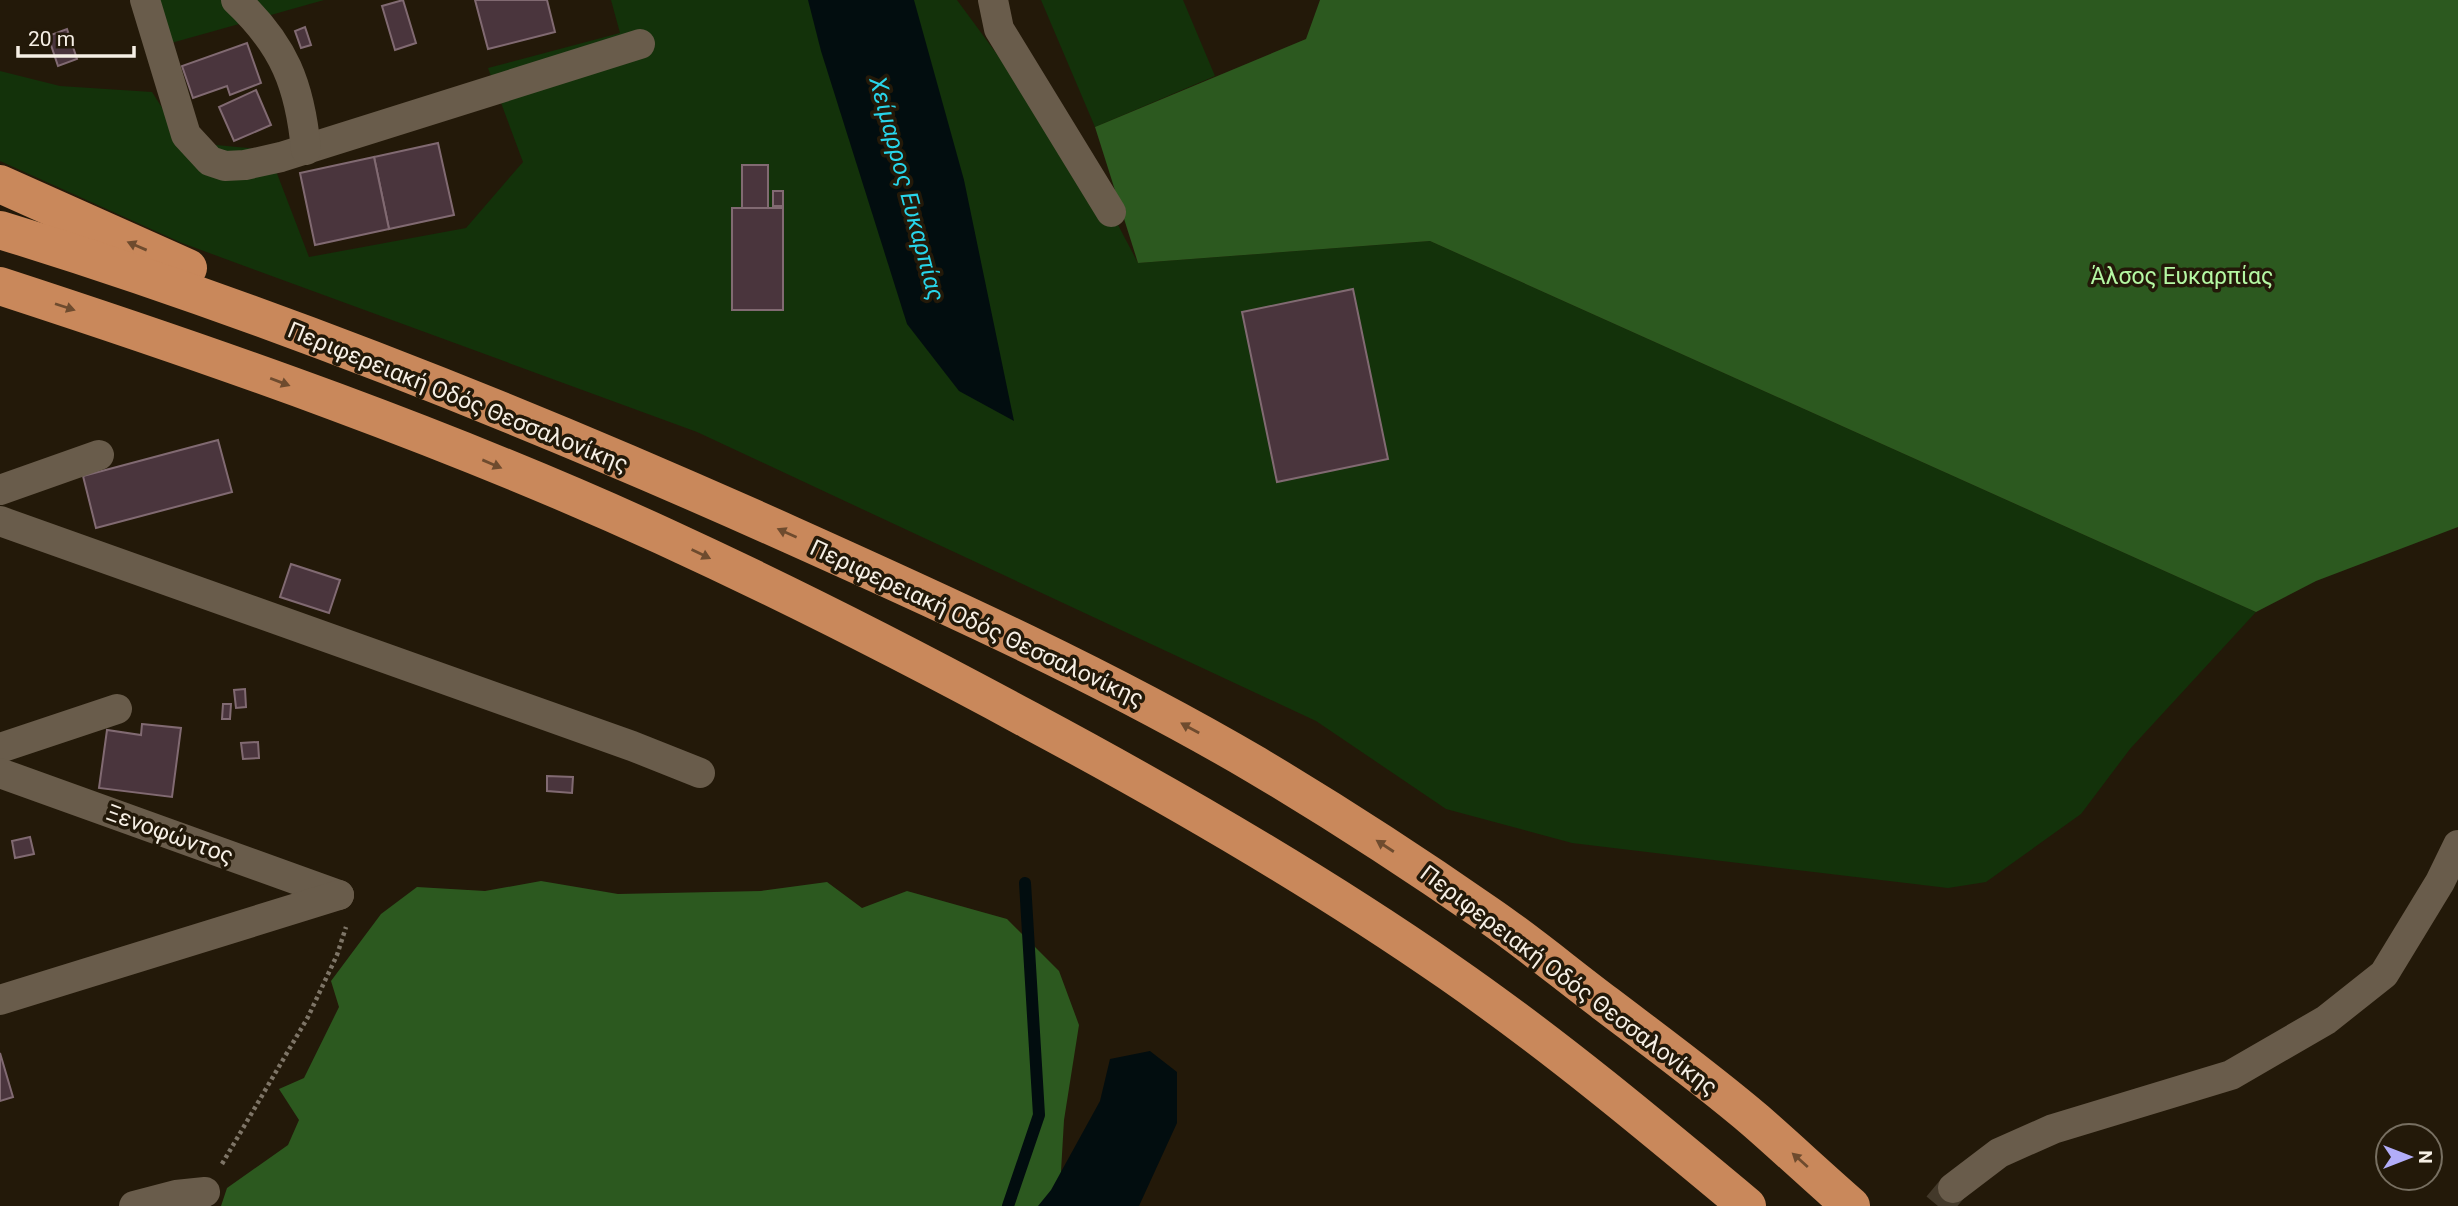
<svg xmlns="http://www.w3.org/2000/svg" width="2458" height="1206" viewBox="0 0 2458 1206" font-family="Roboto,sans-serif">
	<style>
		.green { fill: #13320a }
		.forest { fill: #2c591f }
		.water { fill: #020d0f }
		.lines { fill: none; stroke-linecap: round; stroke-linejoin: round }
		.stream { stroke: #020d0f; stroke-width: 12 }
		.building { fill: #4a353d; stroke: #816a72; stroke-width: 2 }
		.street-tunnel { stroke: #43392a; stroke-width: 30; stroke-dasharray: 30 15; stroke-linecap: butt }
		.path { stroke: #7e7567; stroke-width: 4.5; stroke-dasharray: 3.5 3.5; stroke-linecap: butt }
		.street { stroke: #695c4b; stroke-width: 30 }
		.highway { stroke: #c9885b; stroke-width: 38 }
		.oneway { fill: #6e4b2e }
		.labels { text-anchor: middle; stroke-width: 7; stroke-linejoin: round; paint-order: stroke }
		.park-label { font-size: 23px; fill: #b5f8a3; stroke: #231909 }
		.street-label { font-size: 23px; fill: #f6efe5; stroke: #231909 }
		.water-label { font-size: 24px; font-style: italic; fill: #28d5ea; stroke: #231909 }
	</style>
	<rect width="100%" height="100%" fill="#231909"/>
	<g class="green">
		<path d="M145,0H324L157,47Z"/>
		<path d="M611,0H957L1106,202L1138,263L1430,241L2256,612L2130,749L2081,814L1986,882L1948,888L1572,843L1446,809L1316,721L697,432L182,243L0,161V71L60,86L152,92L184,142L268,150L309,257L466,228L523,162L488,68L620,33Z"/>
		<path d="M1041,0H1183L1215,76L1095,127Z"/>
	</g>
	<g class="forest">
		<path d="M1320,0H2458V527L2316,581L2256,612L1430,241L1138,263L1095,127L1306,39Z"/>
		<path d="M541,881L618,894L761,891L827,882L862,908L907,891L1007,919L1059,971L1079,1025L1064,1120L1059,1206H221L227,1188L288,1145L299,1120L279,1089L304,1078L339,1007L331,981L381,914L417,887L485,891Z"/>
	</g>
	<g class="water">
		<path d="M808,0H914L964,180L1014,421L959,391L907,324L821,51Z"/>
		<path d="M1150,1051L1177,1072V1123L1139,1206H1038L1051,1190L1100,1101L1110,1059Z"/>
	</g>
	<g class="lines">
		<path class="stream" d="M1008,1206L1039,1115L1025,883"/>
	</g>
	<g class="building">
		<path d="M403,0L416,43L395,50L382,6Z"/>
		<path d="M475,0H547L555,32L488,49Z"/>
		<path d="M305,27L311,45L301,48L295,31Z"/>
		<path d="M67,29L77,59L58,66L48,36Z"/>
		<path d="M247,43L261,83L230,95L227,86L193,98L182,66Z"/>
		<path d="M256,90L271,125L234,141L219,107Z"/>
		<path d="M438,143L454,215L389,229L374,157Z"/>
		<path d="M374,157L389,229L315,245L300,173Z"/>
		<rect x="742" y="165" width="26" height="43"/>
		<rect x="773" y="191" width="10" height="15"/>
		<rect x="732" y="208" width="51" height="102"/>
		<path d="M1353,289L1388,459L1277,482L1242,312Z"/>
		<path d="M218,440L232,492L96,528L83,476Z"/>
		<path d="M291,564L340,580L329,613L280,597Z"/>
		<path d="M245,689L246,707L236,708L234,690Z"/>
		<path d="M223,704H231L230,719H222Z"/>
		<path d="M142,724L181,728L172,797L99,788L107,730L141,735Z"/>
		<path d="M258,742L259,758L243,759L241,743Z"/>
		<path d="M547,776L573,777L572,793L547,791Z"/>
		<path d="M30,837L34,854L15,858L12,841Z"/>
		<path d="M0,1053L13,1097L0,1101Z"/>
	</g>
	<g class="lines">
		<path class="street-tunnel" d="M1938,1206L1953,1188"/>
		<path class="path" d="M222,1164L308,1017L337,955L346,927"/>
		<g class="street">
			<path d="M145,0L186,135L210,161L225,166L245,165L281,157L640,44"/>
			<path d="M236,0C284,45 300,85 306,150"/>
			<path d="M993,0L999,29L1111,212"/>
			<path d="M0,490L99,455"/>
			<path d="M0,521L632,746L700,773"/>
			<path d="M0,748L117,709"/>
			<path d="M0,773L339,895"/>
			<path d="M0,1000L339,895"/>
			<path d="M1953,1188L1999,1153L2053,1129L2231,1075L2326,1020L2384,974L2440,882L2458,845"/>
			<path d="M134,1206L176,1195L205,1192"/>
		</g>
		<g class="highway">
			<path d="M0,184L188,268"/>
			<path d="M0,230C270,313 533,419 791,535C949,606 1106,677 1256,765C1335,812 1412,862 1487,914C1528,942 1566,974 1606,1004C1656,1042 1708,1080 1756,1121C1788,1149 1819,1178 1851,1206"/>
			<path d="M0,286C224,359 449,438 663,536C787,593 909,655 1029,720C1173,797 1315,879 1449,972C1553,1044 1650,1125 1747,1206"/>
		</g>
	</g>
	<defs><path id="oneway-solid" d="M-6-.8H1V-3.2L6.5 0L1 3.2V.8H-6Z" transform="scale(1.75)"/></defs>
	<g class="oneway">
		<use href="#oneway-solid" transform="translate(137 246) rotate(-157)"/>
		<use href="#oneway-solid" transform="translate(65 307) rotate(18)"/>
		<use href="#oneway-solid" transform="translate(280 382) rotate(21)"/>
		<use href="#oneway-solid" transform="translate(492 464) rotate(23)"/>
		<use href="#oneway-solid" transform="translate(787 533) rotate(-156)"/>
		<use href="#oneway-solid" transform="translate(701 554) rotate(26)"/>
		<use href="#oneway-solid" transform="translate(1190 728) rotate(-151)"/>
		<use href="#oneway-solid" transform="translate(1385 846) rotate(-147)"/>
		<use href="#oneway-solid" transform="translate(1800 1160) rotate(-138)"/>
	</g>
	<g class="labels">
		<g class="park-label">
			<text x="2182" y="284">Άλσος Ευκαρπίας</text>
		</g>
		<g class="street-label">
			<text transform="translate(458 397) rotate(22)" y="8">Περιφερειακή Οδός Θεσσαλονίκης</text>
			<text transform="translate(977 623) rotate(25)" y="8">Περιφερειακή Οδός Θεσσαλονίκης</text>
			<text transform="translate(170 834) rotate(20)" y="8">Ξενοφώντος</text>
			<text transform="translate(1569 980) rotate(37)" y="8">Περιφερειακή Οδός Θεσσαλονίκης</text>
		</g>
		<g class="water-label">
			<text transform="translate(907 189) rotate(75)" y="8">Χείμαρρος Ευκαρπίας</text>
		</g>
	</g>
	<g transform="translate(2409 1157) rotate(90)"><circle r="33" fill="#231909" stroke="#776f61" stroke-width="2"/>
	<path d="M0-5L12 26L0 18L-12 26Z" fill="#b2adf9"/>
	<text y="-10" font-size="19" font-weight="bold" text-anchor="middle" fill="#f6efe5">N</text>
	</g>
	<path d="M18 46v10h116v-10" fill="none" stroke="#f6efe5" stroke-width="3.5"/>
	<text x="28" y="46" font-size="21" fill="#f6efe5" stroke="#231909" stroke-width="5" paint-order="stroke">20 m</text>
</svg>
